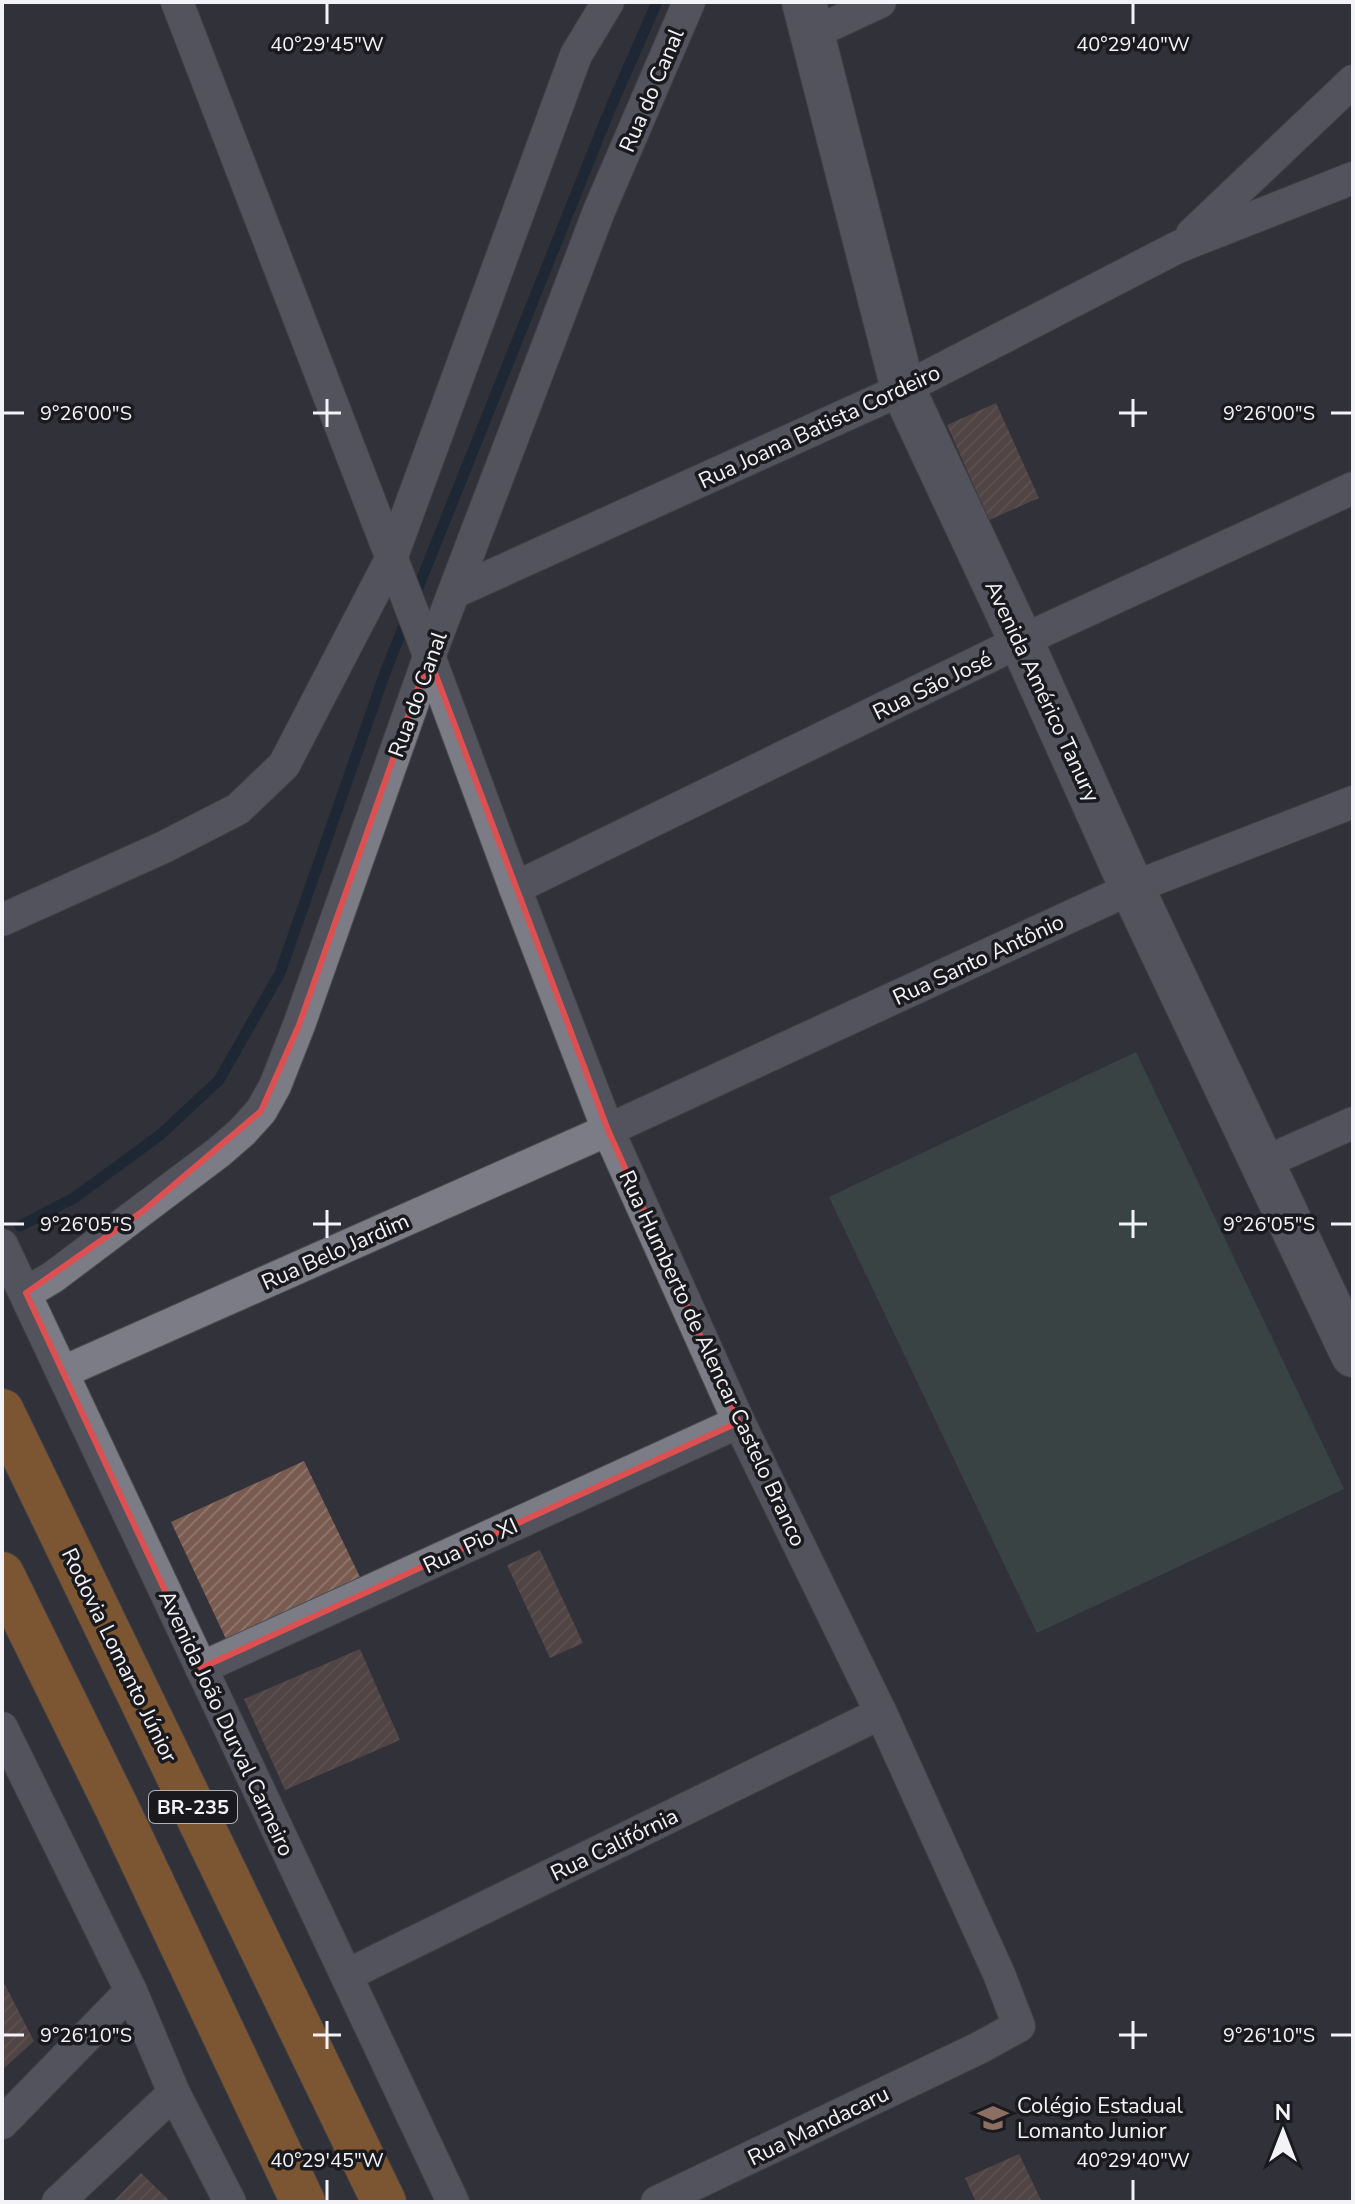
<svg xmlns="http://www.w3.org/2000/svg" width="1355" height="2204" viewBox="0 0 1355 2204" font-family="'Nunito Sans',sans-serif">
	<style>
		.green { fill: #455a4f }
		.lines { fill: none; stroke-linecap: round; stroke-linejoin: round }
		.stream { stroke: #081c2d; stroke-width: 11 }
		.building { fill: url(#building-hatch) }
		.street-casing { stroke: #4e4e54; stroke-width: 34 }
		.secondary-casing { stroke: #4e4e54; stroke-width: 46 }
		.highway-casing { stroke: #4e4e54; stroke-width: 46 }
		.street { stroke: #7b7c85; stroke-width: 32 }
		.secondary { stroke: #7b7c85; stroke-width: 44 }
		.highway { stroke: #d88329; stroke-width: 44 }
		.marked { fill: none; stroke: #dc5051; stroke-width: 6; stroke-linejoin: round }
		.ticks { fill: none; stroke: #f2f2f7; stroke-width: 3 }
		.labels { text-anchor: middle; stroke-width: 7; stroke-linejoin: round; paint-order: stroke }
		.shield { fill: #1a1a1e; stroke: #b1b1b6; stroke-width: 2 }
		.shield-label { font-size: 20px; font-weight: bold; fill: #f2f2f7 }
		.street-label { font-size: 22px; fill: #f2f2f7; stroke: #1a1a1e }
		.poi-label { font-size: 22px; fill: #f2f2f7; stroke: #1a1a1e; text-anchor: start }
		.ticks-label { font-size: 20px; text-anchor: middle; fill: #f2f2f7; stroke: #1a1a1e; stroke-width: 7; stroke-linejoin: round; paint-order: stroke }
	</style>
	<defs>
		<pattern id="building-hatch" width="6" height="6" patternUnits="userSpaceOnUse" patternTransform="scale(2)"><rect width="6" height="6" fill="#795b50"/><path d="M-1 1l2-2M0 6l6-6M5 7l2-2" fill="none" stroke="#8c736a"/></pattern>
	</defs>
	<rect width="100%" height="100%" fill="#32323a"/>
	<path class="green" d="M1136,1052L1344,1489L1037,1633L829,1197Z"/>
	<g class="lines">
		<g class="stream">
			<path d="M414,598L610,109L657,2"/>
			<path d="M20,1226L74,1198L160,1135L219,1080L280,973L386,670L407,618"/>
		</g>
	</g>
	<g class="building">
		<path d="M996,403L1039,498L989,520L947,425Z"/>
		<path d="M304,1461L360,1577L226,1639L171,1522Z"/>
		<path d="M540,1550L583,1643L550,1658L507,1565Z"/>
		<path d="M360,1649L400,1740L285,1790L244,1699Z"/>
		<path d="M2,1979L34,2041L2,2070Z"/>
		<path d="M1019,2154L1042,2202H976L965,2178Z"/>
		<path d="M141,2173L171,2202H113Z"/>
	</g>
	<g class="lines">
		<g class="street-casing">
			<g id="street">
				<path d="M177,2L421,634L515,888L608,1130L739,1422L881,1713L999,1974L1019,2026L979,2048L657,2202"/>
				<path d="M811,34L880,2"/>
				<path d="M1192,234L1353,81"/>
				<path d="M455,592L903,389L1178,247L1353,178"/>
				<path d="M515,888L1021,641L1353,488"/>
				<path d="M2,920L164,847L238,809L284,765L391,559L576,55L608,2"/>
				<path d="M1263,1163L1353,1123"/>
				<path d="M2,1245L453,2202"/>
				<path d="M26,1293L53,1277L219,1152L242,1132L261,1111L275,1086L299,1025L429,657L599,211L689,2"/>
				<path d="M63,1372L608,1130L1132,888L1353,802"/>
				<path d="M201,1668L739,1422"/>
				<path d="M2,1728L131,1991L174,2093L230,2202"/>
				<path d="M347,1975L881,1713"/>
				<path d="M2,2123L131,1991"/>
				<path d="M58,2202L174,2093"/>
			</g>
		</g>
		<g class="secondary-casing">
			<path id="secondary" d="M804,2L903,389L1021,641L1132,888L1353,1355"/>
		</g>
		<g class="highway-casing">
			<g id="highway">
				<path d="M2,1411L384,2202"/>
				<path d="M2,1574L116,1806L303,2202"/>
			</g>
		</g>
		<use href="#street" class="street"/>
		<use href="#secondary" class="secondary"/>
		<use href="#highway" class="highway"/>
	</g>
	<path d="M0 0H1355V2204H0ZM429,657L608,1130L739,1422L201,1668L26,1293L143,1211L261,1111L299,1025Z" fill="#32323a" fill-opacity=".55" fill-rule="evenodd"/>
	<path class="marked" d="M429,657L608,1130L739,1422L201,1668L26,1293L143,1211L261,1111L299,1025Z"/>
	<path class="ticks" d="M327,4V24M1133,4V24M327,399V427M1133,399V427M4,413H24M313,413H341M1119,413H1147M1331,413H1351M327,1210V1238M1133,1210V1238M4,1224H24M313,1224H341M1119,1224H1147M1331,1224H1351M327,2021V2049M1133,2021V2049M4,2035H24M313,2035H341M1119,2035H1147M1331,2035H1351M327,2180V2200M1133,2180V2200"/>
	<defs>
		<g id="school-bare" transform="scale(2.4)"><path d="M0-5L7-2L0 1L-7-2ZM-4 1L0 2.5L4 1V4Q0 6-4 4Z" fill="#8d6e63" stroke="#1a1a1e" stroke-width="2.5" paint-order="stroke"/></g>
	</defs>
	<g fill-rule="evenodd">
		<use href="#school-bare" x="993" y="2118"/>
	</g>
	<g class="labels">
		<rect class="shield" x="149" y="1791" width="88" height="32" rx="6"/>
		<g class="shield-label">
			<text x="193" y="1814">BR-235</text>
		</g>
		<g class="street-label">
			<text transform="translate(651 90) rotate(-67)" y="8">Rua do Canal</text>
			<text transform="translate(819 426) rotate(-25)" y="8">Rua Joana Batista Cordeiro</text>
			<text transform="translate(932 685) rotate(-26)" y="8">Rua São José</text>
			<text transform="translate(1043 691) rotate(65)" y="8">Avenida Américo Tanury</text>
			<text transform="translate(417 694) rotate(-70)" y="8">Rua do Canal</text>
			<text transform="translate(978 959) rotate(-25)" y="8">Rua Santo Antônio</text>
			<text transform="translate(335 1251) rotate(-24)" y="8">Rua Belo Jardim</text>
			<text transform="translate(713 1358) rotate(65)" y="8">Rua Humberto de Alencar Castelo Branco</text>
			<text transform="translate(470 1545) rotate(-25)" y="8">Rua Pio XI</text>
			<text transform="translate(120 1655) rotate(64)" y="8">Rodovia Lomanto Júnior</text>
			<text transform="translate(227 1723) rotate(65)" y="8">Avenida João Durval Carneiro</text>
			<text transform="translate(614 1844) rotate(-26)" y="8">Rua Califórnia</text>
			<text transform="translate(818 2125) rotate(-26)" y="8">Rua Mandacaru</text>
		</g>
		<g class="poi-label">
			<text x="1017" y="2113">Colégio Estadual<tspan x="1017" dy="25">Lomanto Junior</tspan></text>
		</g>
	</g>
	<g class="ticks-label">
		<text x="327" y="51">40°29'45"W</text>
		<text x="1133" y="51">40°29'40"W</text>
		<text x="86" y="420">9°26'00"S</text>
		<text x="1269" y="420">9°26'00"S</text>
		<text x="86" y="1231">9°26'05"S</text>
		<text x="1269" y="1231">9°26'05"S</text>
		<text x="86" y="2042">9°26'10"S</text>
		<text x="1269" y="2042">9°26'10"S</text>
		<text x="327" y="2167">40°29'45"W</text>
		<text x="1133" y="2167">40°29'40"W</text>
	</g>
	<rect width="1355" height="2204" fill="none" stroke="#f2f2f7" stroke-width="8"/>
	<g transform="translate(1283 2132)" stroke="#1a1a1e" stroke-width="6" paint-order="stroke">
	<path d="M0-6L14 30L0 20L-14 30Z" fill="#f2f2f7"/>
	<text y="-12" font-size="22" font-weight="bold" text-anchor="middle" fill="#f2f2f7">N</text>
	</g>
</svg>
